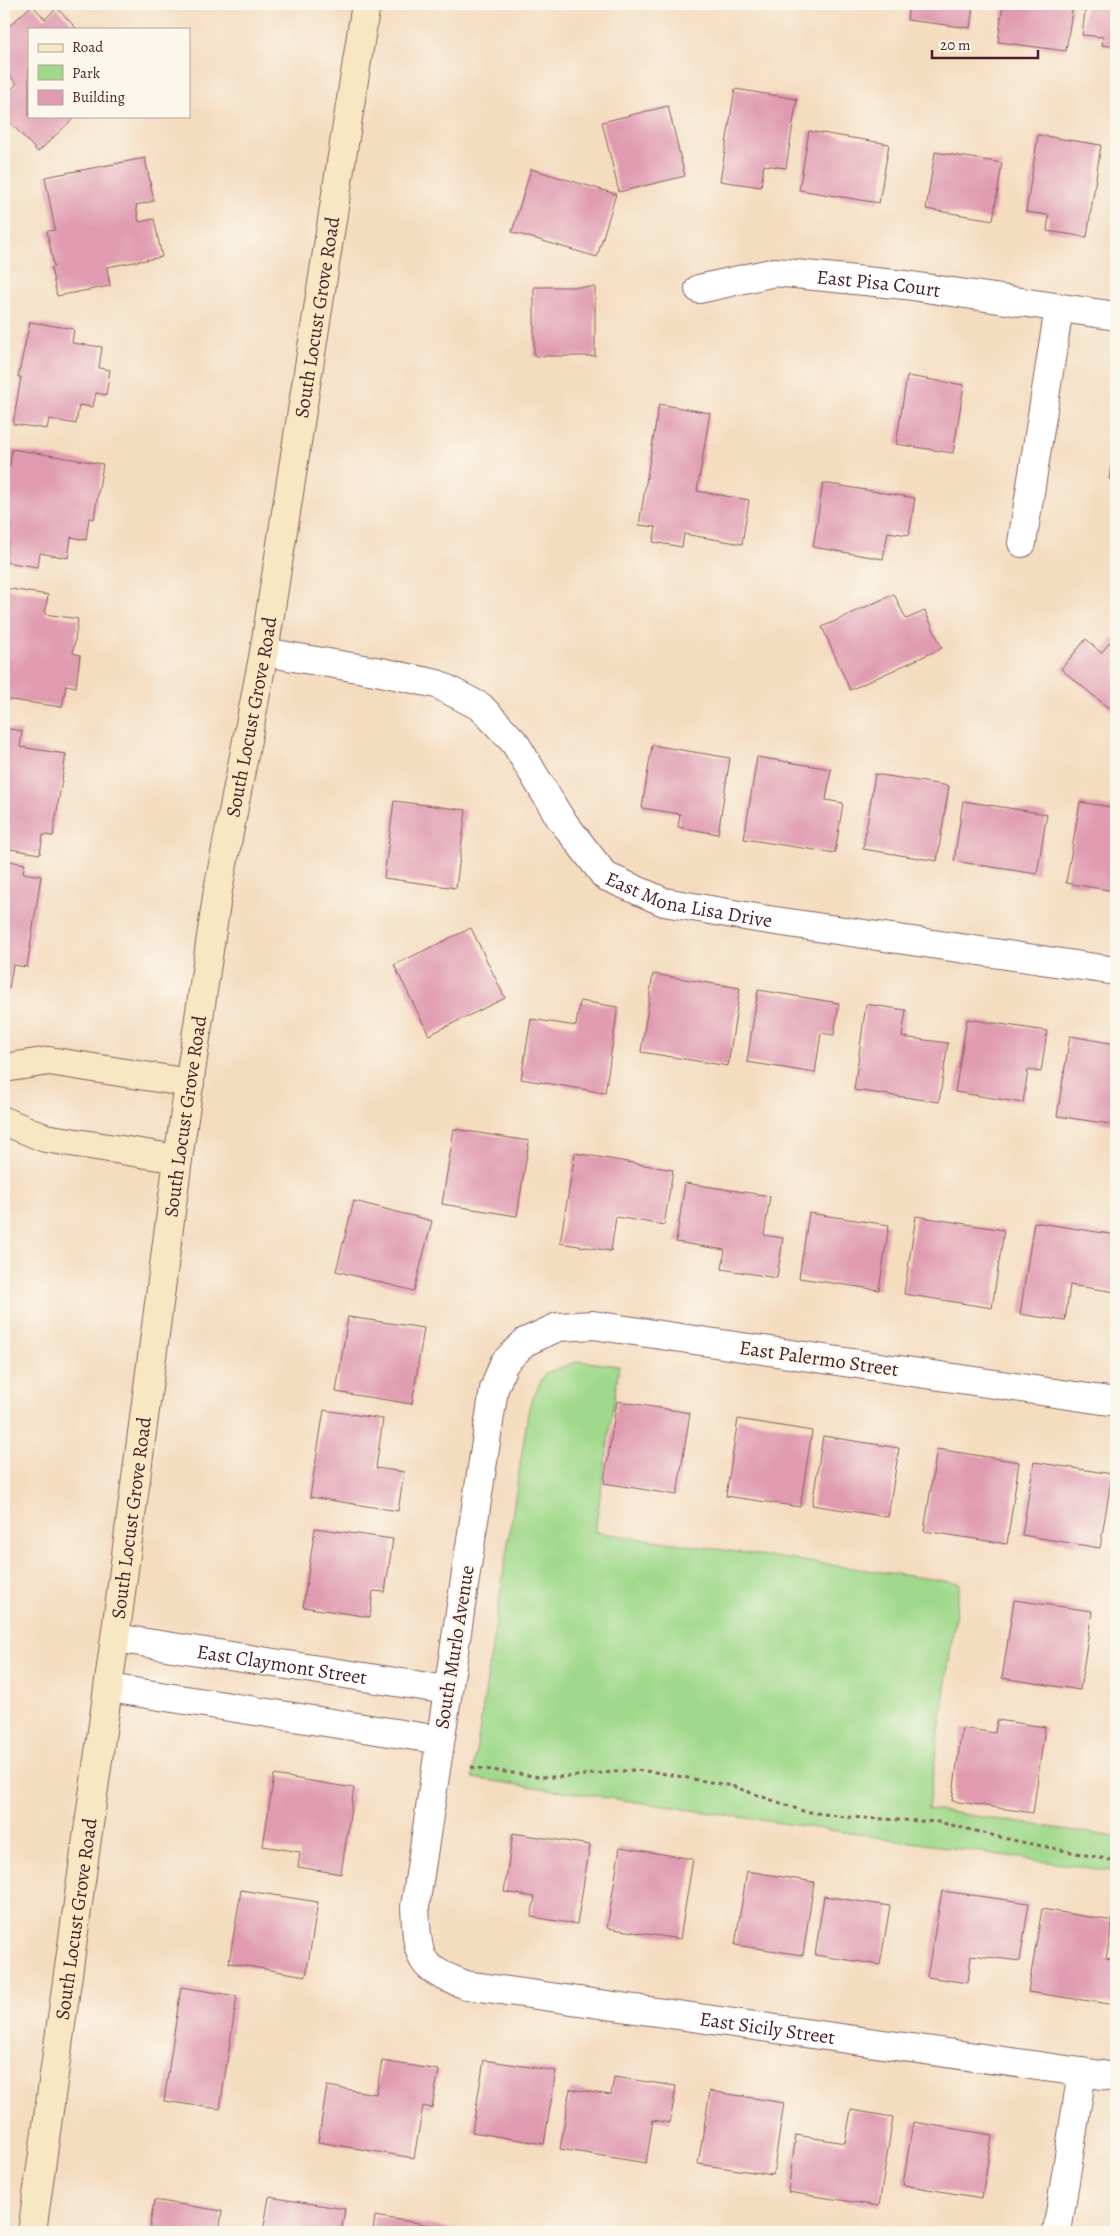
<svg xmlns="http://www.w3.org/2000/svg" width="1120" height="2236" viewBox="0 0 1120 2236" font-family="Alegreya,serif">
	<style>
		.green { fill: #a0d98b; stroke: #757c5b }
		.building { fill: #e09bb1 }
		.lines { fill: none; stroke-linecap: round; stroke-linejoin: round }
		.street-casing { stroke: #86615f; stroke-width: 30 }
		.secondary-casing { stroke: #86615f; stroke-width: 30 }
		.path { stroke: #86615f; stroke-width: 3; stroke-dasharray: 4 4; stroke-linecap: butt }
		.street { stroke: #fff; stroke-width: 28 }
		.secondary { stroke: #f8e7c3; stroke-width: 28 }
		.labels { text-anchor: middle; stroke-width: 5; stroke-linejoin: round; paint-order: stroke }
		.street-label { font-size: 20px; fill: #4a1f2b; stroke: #fbf7ec }
	</style>
	<rect width="100%" height="100%" fill="#fbf7ec"/>
	<filter id="ink" filterUnits="userSpaceOnUse"><feTurbulence type="fractalNoise" baseFrequency=".02" numOctaves="2"/><feDisplacementMap in="SourceGraphic" scale="10" xChannelSelector="R" yChannelSelector="G"/><feConvolveMatrix kernelMatrix="1 2 1 2 8 2 1 2 1" color-interpolation-filters="sRGB"/></filter>
	<filter id="wash" filterUnits="userSpaceOnUse"><feTurbulence type="fractalNoise" baseFrequency=".0096" numOctaves="4" result="noise"/><feDisplacementMap in="SourceGraphic" scale="20" xChannelSelector="R" yChannelSelector="G"/><feGaussianBlur stdDeviation="1.12" result="paint"/><feColorMatrix in="noise" values="0 0 0 0 0 0 0 0 0 0 0 0 0 0 0 0 0 1.4 0 .05"/><feComposite in="paint" operator="in"/></filter>
	<g filter="url(#wash)">
		<rect width="100%" height="100%" fill="#f4dcbf"/>
		<path class="green" d="M579,1361L619,1366L595,1532L960,1583L928,1809L1116,1837V1872L472,1778L529,1406L545,1373Z"/>
		<g id="blocks">
			<g class="building">
				<path d="M909,4H973L970,28L907,20Z"/>
				<path d="M1003,4H1073L1066,51L998,42Z"/>
				<path d="M1086,4H1116V47L1102,45L1103,37L1082,35Z"/>
				<path d="M32,5L45,19L57,8L77,29H29V116H76L38,152L4,116V96L17,84L10,76L4,82V31Z"/>
				<path d="M735,89L797,99L786,168L764,165L761,187L720,181Z"/>
				<path d="M668,106L685,176L619,192L602,122Z"/>
				<path d="M809,131L889,144L879,203L799,190Z"/>
				<path d="M1038,135L1101,145L1087,237L1047,231L1049,215L1026,212Z"/>
				<path d="M935,152L1002,163L993,220L926,209Z"/>
				<path d="M145,158L154,201L136,205L139,222L154,219L162,257L107,267L110,286L57,296L51,268L54,267L47,231L55,230L45,177Z"/>
				<path d="M531,169L616,194L597,257L512,232Z"/>
				<rect x="534" y="287" width="61" height="69"/>
				<path d="M30,322L74,329L72,343L102,347L99,368L110,370L106,395L96,393L93,407L79,405L76,424L49,419L47,429L13,424L21,377H18Z"/>
				<path d="M907,376L964,385L953,453L896,444Z"/>
				<path d="M659,404L710,413L697,491L749,500L742,544L684,534L682,547L653,542L656,527L639,525Z"/>
				<path d="M1115,439H1116V480L1109,479Z"/>
				<path d="M12,449L103,464L94,519L89,518L86,540L71,537L68,558L40,553L38,567L5,562L11,525L4,524L6,510L4,509V465L10,466Z"/>
				<path d="M823,483L915,498L909,535L888,532L883,559L813,547Z"/>
				<path d="M4,588L48,595L45,614L78,619L73,653L80,655L76,687L66,685L62,707L4,699V672L8,647H4Z"/>
				<path d="M894,594L906,619L925,611L942,648L850,690L822,627Z"/>
				<path d="M1116,635V714L1061,669L1086,639L1101,653Z"/>
				<path d="M4,728L22,731L20,747L66,754L53,836L43,835L40,854L4,848Z"/>
				<path d="M652,745L730,758L718,834L678,827L680,814L642,808Z"/>
				<path d="M757,757L831,769L826,800L843,803L835,853L744,839Z"/>
				<path d="M875,774L949,786L937,861L863,849Z"/>
				<path d="M394,801L466,810L456,888L384,878Z"/>
				<path d="M963,801L1047,814L1037,874L954,861Z"/>
				<path d="M1080,802L1116,808V878L1114,891L1066,883Z"/>
				<path d="M4,860L25,864L23,873L41,876L27,967L13,965L9,989L4,988Z"/>
				<path d="M471,928L505,998L429,1035L394,965Z"/>
				<path d="M653,974L740,988L728,1066L641,1052Z"/>
				<path d="M758,990L839,1003L834,1035L821,1033L815,1073L747,1062Z"/>
				<path d="M580,1001L618,1007L605,1093L521,1079L531,1019L576,1026Z"/>
				<path d="M866,1004L906,1010L902,1037L948,1043L939,1102L854,1090Z"/>
				<path d="M967,1019L1047,1031L1041,1072L1028,1070L1023,1103L955,1092Z"/>
				<path d="M1070,1036L1116,1044V1125L1057,1116Z"/>
				<path d="M454,1129L529,1141L517,1216L442,1204Z"/>
				<path d="M575,1153L673,1170L664,1225L616,1217L611,1251L560,1243Z"/>
				<path d="M685,1183L770,1196L764,1235L783,1238L777,1278L722,1269L725,1250L676,1242Z"/>
				<path d="M354,1201L432,1221L414,1291L336,1271Z"/>
				<path d="M809,1213L889,1225L879,1290L799,1278Z"/>
				<path d="M916,1216L1004,1230L992,1308L904,1294Z"/>
				<path d="M1034,1222L1116,1235V1292L1070,1285L1065,1321L1020,1314Z"/>
				<path d="M348,1317L424,1328L412,1404L336,1392Z"/>
				<path d="M617,1401L690,1413L677,1495L604,1483Z"/>
				<path d="M324,1410L383,1419L376,1468L404,1472L398,1511L310,1497Z"/>
				<path d="M738,1419L812,1431L800,1507L726,1496Z"/>
				<path d="M823,1436L899,1448L888,1517L812,1505Z"/>
				<path d="M937,1449L1019,1462L1007,1544L924,1531Z"/>
				<path d="M1034,1462L1112,1474L1100,1548L1022,1535Z"/>
				<path d="M315,1528L393,1539L385,1592L373,1591L370,1617L303,1607Z"/>
				<path d="M1014,1600L1092,1611L1080,1690L1002,1678Z"/>
				<path d="M997,1720L1045,1727L1033,1813L952,1801L962,1728L995,1733Z"/>
				<path d="M274,1775L354,1788L341,1874L298,1867L300,1852L263,1846Z"/>
				<path d="M513,1833L590,1845L577,1924L531,1917L535,1897L504,1892Z"/>
				<path d="M620,1847L693,1859L680,1939L607,1928Z"/>
				<path d="M747,1871L814,1882L803,1955L735,1945Z"/>
				<path d="M241,1890L318,1902L306,1976L229,1963Z"/>
				<path d="M942,1891L1029,1903L1020,1961L971,1955L968,1983L927,1977Z"/>
				<path d="M824,1896L890,1906L880,1965L815,1955Z"/>
				<path d="M1042,1909L1113,1921L1106,1958L1116,1960V2005L1028,1992Z"/>
				<path d="M181,1987L237,1996L220,2109L164,2101Z"/>
				<path d="M484,2060L556,2071L544,2144L472,2132Z"/>
				<path d="M382,2061L439,2070L432,2108L423,2106L414,2158L318,2142L327,2086L376,2094Z"/>
				<path d="M614,2077L676,2086L670,2123L653,2120L646,2163L560,2149L570,2089L611,2095Z"/>
				<path d="M710,2091L784,2103L773,2175L698,2164Z"/>
				<path d="M851,2110L893,2117L879,2206L788,2192L796,2135L845,2143Z"/>
				<path d="M913,2122L992,2135L982,2198L903,2185Z"/>
				<path d="M269,2197L345,2209L341,2232H263Z"/>
				<path d="M154,2200L222,2211L219,2232H149Z"/>
				<path d="M375,2216L461,2230V2232H373Z"/>
			</g>
		</g>
	</g>
	<g filter="url(#ink)">
		<use href="#blocks" fill-opacity="0" stroke="#86615f" stroke-width="1"/>
		<g class="lines">
			<g class="street-casing">
				<g id="street">
					<path id="s1" d="M699,289L775,272L905,285L1116,316"/>
					<path d="M1022,543L1059,308"/>
					<path id="s2" d="M264,652L381,672L437,684L481,707L515,743L560,818L605,876L664,902L762,919L1116,971"/>
					<path id="s3" d="M1116,1402L593,1325L558,1327L525,1342L504,1363L494,1389L415,1907C416,1921 416,1951 425,1962C434,1974 453,1980 466,1985L1116,2077"/>
					<path id="s4" d="M115,1638L447,1690"/>
					<path d="M109,1688L440,1740"/>
					<path d="M1057,2232L1082,2072"/>
				</g>
			</g>
			<g class="secondary-casing">
				<g id="secondary">
					<path d="M4,1068L49,1061L190,1083"/>
					<path d="M4,1121L45,1138L178,1159"/>
					<path id="s5" d="M32,2232L115,1638L178,1159L218,890L264,652L366,4"/>
				</g>
			</g>
			<path class="path" d="M471,1767L540,1777H565L632,1770L655,1772L732,1786L803,1811L845,1817L939,1822L1012,1840L1116,1861"/>
			<use href="#street" class="street"/>
			<use href="#secondary" class="secondary"/>
		</g>
	</g>
	<g class="labels">
		<g class="street-label">
			<text dy="7" stroke="none"><textPath href="#s1" startOffset="182">East Pisa Court</textPath></text>
			<text dy="7" stroke="none"><textPath href="#s5" startOffset="1936">South Locust Grove Road</textPath></text>
			<text dy="7" stroke="none"><textPath href="#s5" startOffset="1531">South Locust Grove Road</textPath></text>
			<text dy="7" stroke="none"><textPath href="#s2" startOffset="524">East Mona Lisa Drive</textPath></text>
			<text dy="7" stroke="none"><textPath href="#s5" startOffset="1126">South Locust Grove Road</textPath></text>
			<text transform="translate(819 1358) rotate(8)" y="7">East Palermo Street</text>
			<text dy="7" stroke="none"><textPath href="#s5" startOffset="721">South Locust Grove Road</textPath></text>
			<text transform="translate(454 1647) rotate(-81)" y="7">South Murlo Avenue</text>
			<text dy="7" stroke="none"><textPath href="#s4" startOffset="169">East Claymont Street</textPath></text>
			<text dy="7" stroke="none"><textPath href="#s5" startOffset="316">South Locust Grove Road</textPath></text>
			<text dy="7" stroke="none"><textPath href="#s3" startOffset="1590">East Sicily Street</textPath></text>
		</g>
	</g>
	<rect width="1120" height="2236" fill="none" stroke="#fbf7ec" stroke-width="20"/>
	<rect x="28" y="28" width="162" height="90" fill="#fbf7ec" stroke="#b4a19f"/>
	<rect x="38" y="44" width="25" height="8" fill="#f8e7c3" stroke="#b4a19f"/>
	<text x="72" y="52" font-size="15" fill="#4a1f2b">Road</text>
	<rect x="38" y="65" width="25" height="15" fill="#a0d98b" stroke="#b4a19f"/>
	<text x="72" y="78" font-size="15" fill="#4a1f2b">Park</text>
	<rect x="38" y="90" width="25" height="15" fill="#e09bb1" stroke="#b4a19f"/>
	<text x="72" y="102" font-size="15" fill="#4a1f2b">Building</text>
	<path d="M932 50v8h106v-8" fill="none" stroke="#4a1f2b" stroke-width="2.5"/>
	<text x="940" y="50" font-size="15" fill="#4a1f2b" stroke="#fbf7ec" stroke-width="4" paint-order="stroke">20 m</text>
</svg>
